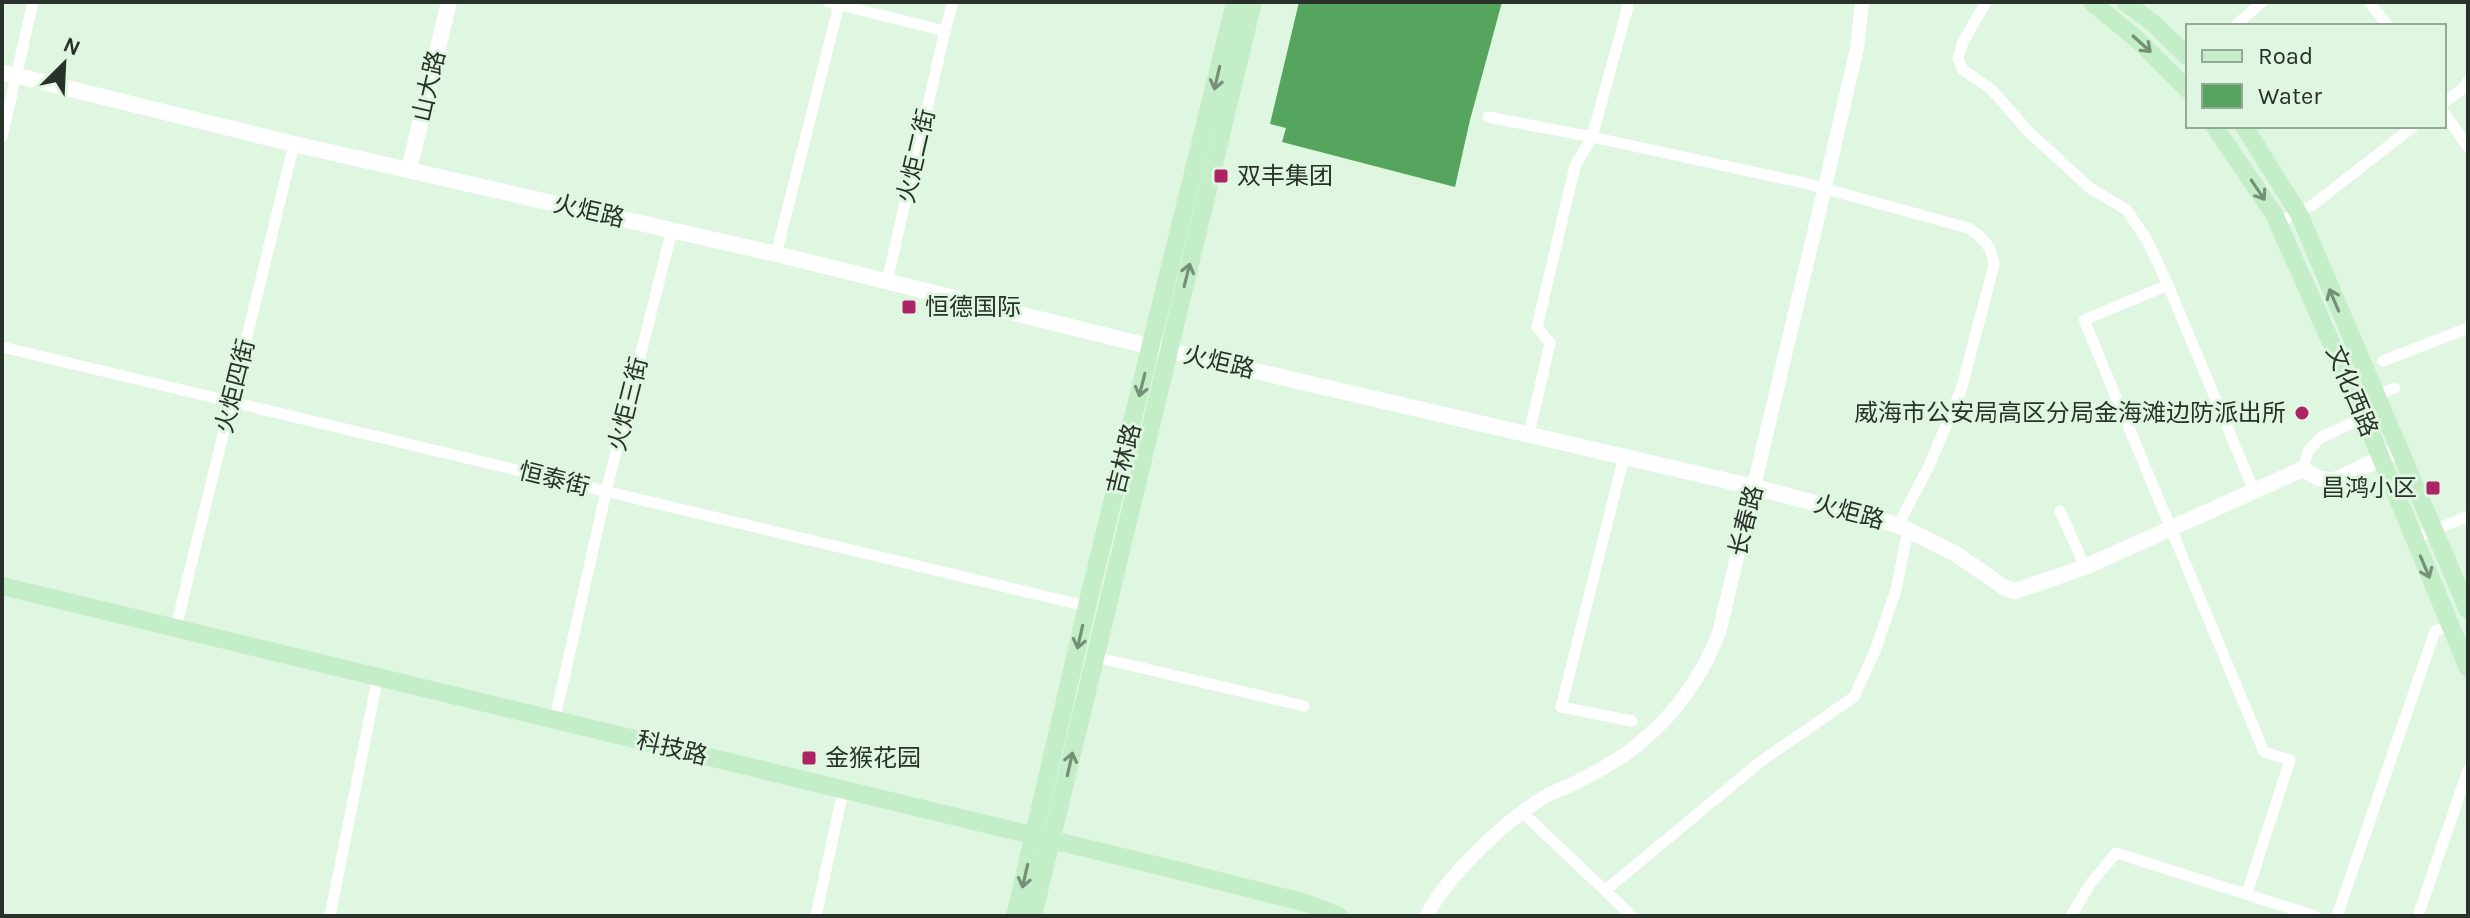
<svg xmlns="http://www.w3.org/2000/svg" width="2470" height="918" viewBox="0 0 2470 918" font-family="Karla,'Noto Sans SC',sans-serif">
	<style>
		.water { fill: #55a55f }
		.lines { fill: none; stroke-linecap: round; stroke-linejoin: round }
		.minor { stroke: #fff; stroke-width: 11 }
		.tertiary { stroke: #fff; stroke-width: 14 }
		.secondary { stroke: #fff; stroke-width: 16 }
		.primary { stroke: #c4eec7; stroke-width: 18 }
		.oneway { stroke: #769078 }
		.poi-dot { fill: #ac2366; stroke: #dff6e1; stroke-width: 3 }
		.labels { text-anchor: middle; stroke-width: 6; stroke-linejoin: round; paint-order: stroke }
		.street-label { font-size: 24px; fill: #29322a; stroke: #dff6e1 }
		.poi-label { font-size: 24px; fill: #29322a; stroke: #dff6e1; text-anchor: start }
	</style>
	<rect width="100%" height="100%" fill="#dff6e1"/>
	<path class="water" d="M1299,2H1502L1470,120L1455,187L1282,142L1286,128L1270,124Z"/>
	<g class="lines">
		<g class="minor">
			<path d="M828,2L945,31L953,2"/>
			<path d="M1986,2L1963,42L1958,59L1963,70L1991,89L2029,132L2090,188L2127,210L2148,242L2168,285L2254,491"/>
			<path d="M2369,2L2388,26"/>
			<path d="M2235,26L2262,2"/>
			<path d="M2444,103L2462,89L2468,81"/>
			<path d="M2444,113L2468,147"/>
			<path d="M1488,117L1592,137L1804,183L1968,228C1983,237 1992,247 1994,265L1961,390L1929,466L1898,525"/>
			<path d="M2,137L33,2"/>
			<path d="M2278,223L2314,204L2414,126"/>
			<path d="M776,254L839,5"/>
			<path d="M887,281L945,31"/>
			<path d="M2168,285L2084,320L2264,752L2290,760L2247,893"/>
			<path d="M2,347L1090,607"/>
			<path d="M2383,361L2468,328"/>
			<path d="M2373,397L2395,388"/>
			<path d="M1529,434L1550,343L1537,327L1575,166L1592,137L1628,6"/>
			<path d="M1624,457L1561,707L1632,721"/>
			<path d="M2303,469L2308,451L2320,438L2364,417"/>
			<path d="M2060,511L2085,567"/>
			<path d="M2413,539L2468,516"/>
			<path d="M176,627L294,144"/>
			<path d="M1095,657L1304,706"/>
			<path d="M555,718L606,492L672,230"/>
			<path d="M1523,813L1632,916"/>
			<path d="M1607,889L1760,762L1854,697L1875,651L1896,590L1908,530"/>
			<path d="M330,916L378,676"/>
			<path d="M816,916L843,791"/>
			<path d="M2071,916L2090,884L2116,853L2315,916"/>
			<path d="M2337,916L2435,631L2450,626"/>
			<path d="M2418,916L2468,770"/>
		</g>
		<path class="tertiary" d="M1426,916C1449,874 1501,825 1541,799C1550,793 1560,790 1569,786C1593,774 1622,759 1642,741C1678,711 1702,676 1719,633L1824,191L1857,48L1862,2"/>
		<g class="secondary">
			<path d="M2,72L294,144L776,254L1152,347L1754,487L1898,525L1956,554L2005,588L2015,591L2085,567L2303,469L2318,478L2333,481L2390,454"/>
			<path d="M409,170L449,2"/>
		</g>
		<g class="primary">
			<path d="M2092,2L2140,42L2188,90"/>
			<path d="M2125,2L2154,24L2188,57"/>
			<path d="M2214,126L2274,214L2362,412L2468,668"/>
			<path d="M2244,126L2299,214L2468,610"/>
			<path d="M2,586L1180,871L1306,903L1339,916"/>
			<path d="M1015,916L1090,593L1235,2"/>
			<path d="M1033,916L1253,2"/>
		</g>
	</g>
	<defs><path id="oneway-shaft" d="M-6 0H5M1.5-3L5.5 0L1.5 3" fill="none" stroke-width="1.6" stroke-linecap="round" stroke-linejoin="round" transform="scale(2)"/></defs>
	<g class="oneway">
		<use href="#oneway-shaft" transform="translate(2142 44) rotate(42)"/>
		<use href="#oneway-shaft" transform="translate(1217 78) rotate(103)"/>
		<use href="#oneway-shaft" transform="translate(2258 190) rotate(56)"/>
		<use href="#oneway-shaft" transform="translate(1187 275) rotate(-76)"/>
		<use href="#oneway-shaft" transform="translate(2334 300) rotate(-113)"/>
		<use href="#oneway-shaft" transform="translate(1142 385) rotate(104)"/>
		<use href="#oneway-shaft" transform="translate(2425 567) rotate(67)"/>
		<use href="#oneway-shaft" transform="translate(1080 637) rotate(103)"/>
		<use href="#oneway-shaft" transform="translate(1070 764) rotate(-77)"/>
		<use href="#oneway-shaft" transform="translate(1025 876) rotate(103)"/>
	</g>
	<g class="poi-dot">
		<rect x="1213" y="168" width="16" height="16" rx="4"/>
		<rect x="901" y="299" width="16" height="16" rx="4"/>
		<circle cx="2302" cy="413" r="8"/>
		<rect x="2425" y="480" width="16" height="16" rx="4"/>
		<rect x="801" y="750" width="16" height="16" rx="4"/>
	</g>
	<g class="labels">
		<g class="street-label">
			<text transform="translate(429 86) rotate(-77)" y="8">山大路</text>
			<text transform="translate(916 156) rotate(-77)" y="8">火炬二街</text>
			<text transform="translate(589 211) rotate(13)" y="8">火炬路</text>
			<text transform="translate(1219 362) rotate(13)" y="8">火炬路</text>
			<text transform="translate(235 386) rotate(-76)" y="8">火炬四街</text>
			<text transform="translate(2352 391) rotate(67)" y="8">文化西路</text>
			<text transform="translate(628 404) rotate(-76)" y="8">火炬三街</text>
			<text transform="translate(1124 459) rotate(-76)" y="8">吉林路</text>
			<text transform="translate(554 479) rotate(14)" y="8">恒泰街</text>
			<text transform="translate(1849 512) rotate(15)" y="8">火炬路</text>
			<text transform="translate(1746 521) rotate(-76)" y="8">长春路</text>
			<text transform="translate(672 748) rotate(14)" y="8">科技路</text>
		</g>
		<g class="poi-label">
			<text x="1237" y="184">双丰集团</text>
			<text x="925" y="315">恒德国际</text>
			<text x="2286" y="421" text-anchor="end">威海市公安局高区分局金海滩边防派出所</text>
			<text x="2417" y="496" text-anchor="end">昌鸿小区</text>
			<text x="825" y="766">金猴花园</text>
		</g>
	</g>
	<rect width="2470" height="918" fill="none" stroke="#29322a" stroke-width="8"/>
	<rect x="2186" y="24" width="260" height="104" fill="#dff6e1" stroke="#96a898" stroke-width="2"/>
	<rect x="2202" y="50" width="40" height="12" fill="#c4eec7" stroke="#96a898" stroke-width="2"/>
	<text x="2258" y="64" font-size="24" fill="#29322a">Road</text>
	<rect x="2202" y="84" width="40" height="24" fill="#55a55f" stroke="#96a898" stroke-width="2"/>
	<text x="2258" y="104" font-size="24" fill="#29322a">Water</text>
	<g transform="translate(64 64) rotate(24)" stroke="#dff6e1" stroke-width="6" paint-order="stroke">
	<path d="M0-6L14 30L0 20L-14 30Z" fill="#29322a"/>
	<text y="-12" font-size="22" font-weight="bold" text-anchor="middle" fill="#29322a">N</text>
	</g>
</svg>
